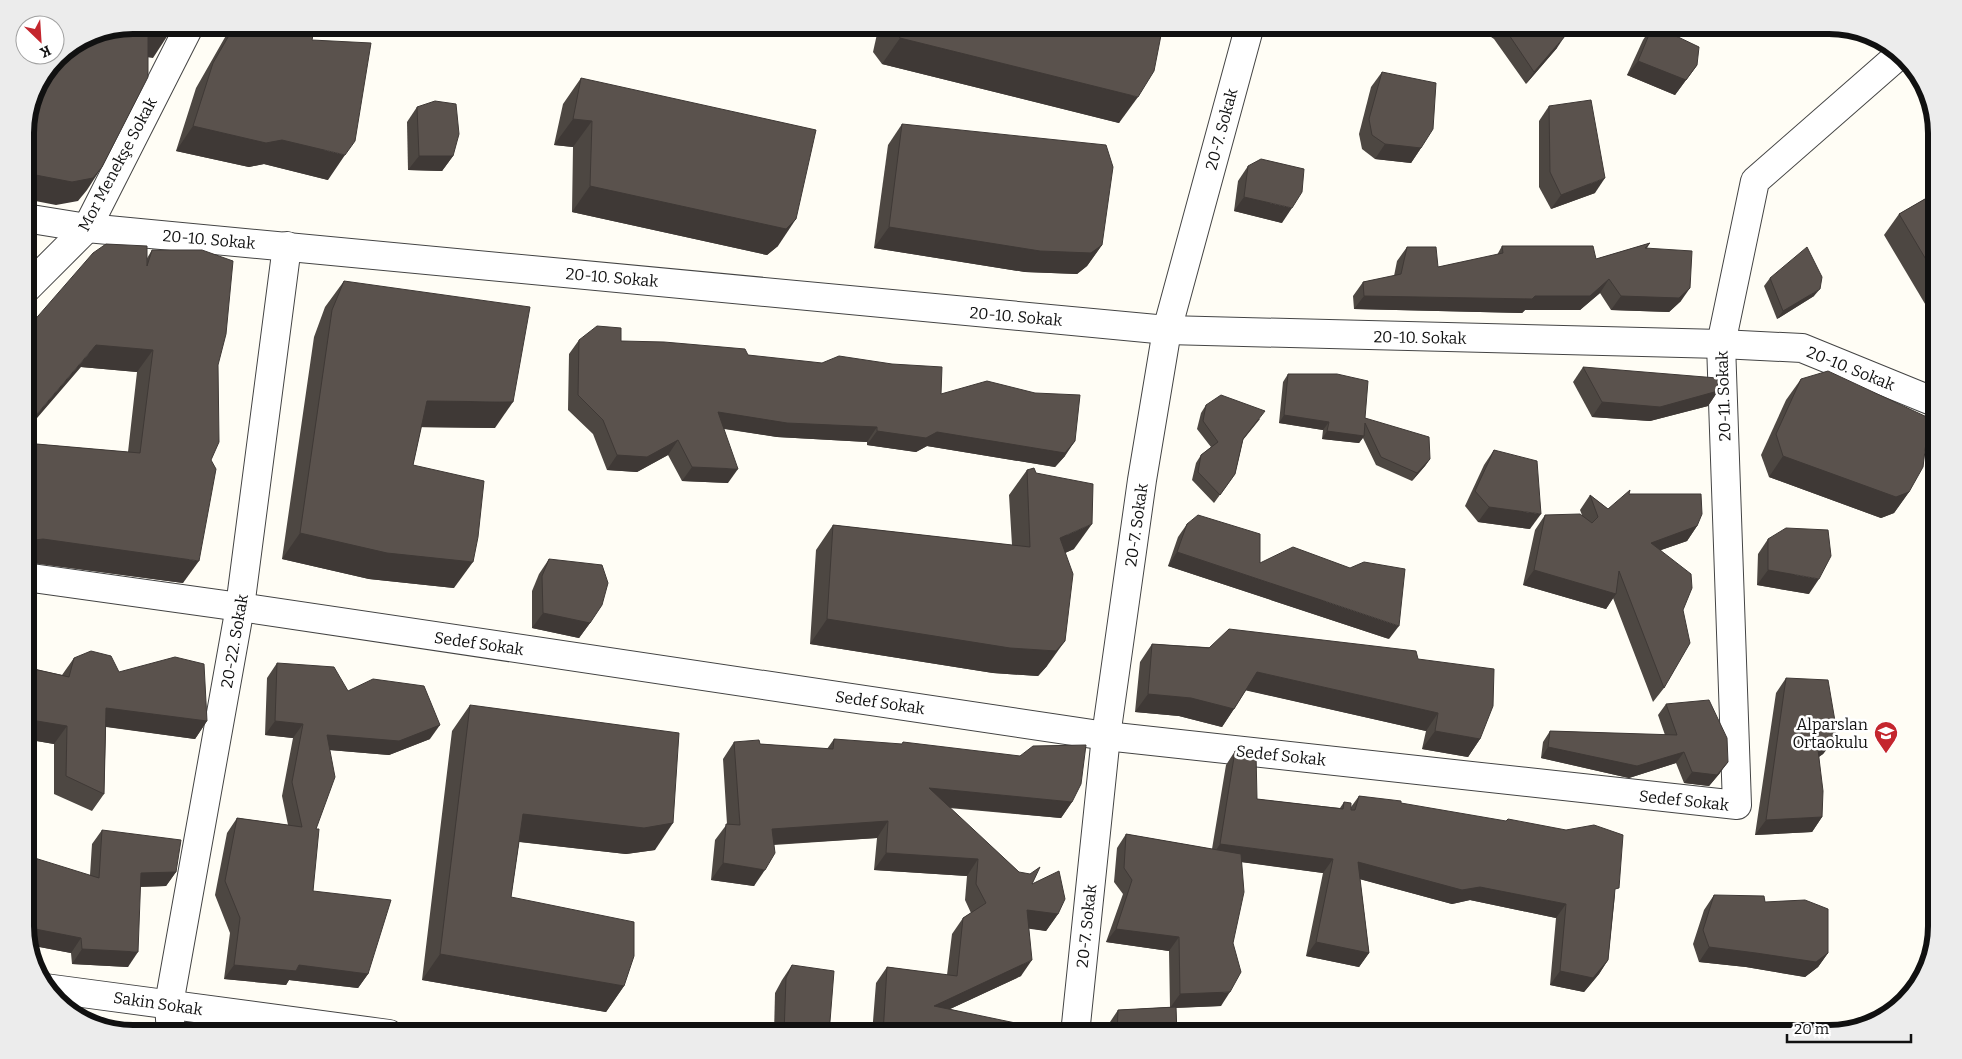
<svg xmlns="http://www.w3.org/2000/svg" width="1962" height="1059" viewBox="0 0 1962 1059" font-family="Bitter,serif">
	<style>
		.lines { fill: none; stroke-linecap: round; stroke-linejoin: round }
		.street-casing { stroke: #444; stroke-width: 30 }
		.street { stroke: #fff; stroke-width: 28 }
		.wall { fill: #4d4742 }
		.shaded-wall { fill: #3f3936 }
		.building { fill: #5a524d; stroke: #3f3936 }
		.labels { text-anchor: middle; stroke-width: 5; stroke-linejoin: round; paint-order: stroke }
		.street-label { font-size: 16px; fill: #111; stroke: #fff }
		.poi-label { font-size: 16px; fill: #111; stroke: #fff; text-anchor: end }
		.rim { fill: none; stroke: #111; stroke-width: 6 }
	</style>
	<rect width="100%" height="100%" fill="#fffdf5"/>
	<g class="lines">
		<g class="street-casing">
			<g id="street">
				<path d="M25,218L87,228L1167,330L1721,344L1802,348L1937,403"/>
				<path d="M25,290L87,228L190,25"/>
				<path d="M25,577L240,607L1106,736L1737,805L1721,344L1755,181L1899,55"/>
				<path d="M45,988L389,1034"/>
				<path d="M171,1034L169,1004L240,607L287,246"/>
				<path d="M1075,1034L1106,736L1142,480L1167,330L1250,25"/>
			</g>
		</g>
		<use href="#street" class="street"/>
	</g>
	<g class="wall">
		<path d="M232,25H315L312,40L328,180L264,164L249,167L176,151L196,88Z"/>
		<path d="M879,25H1163L1119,123L882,64L873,52Z"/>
		<path d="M1476,25H1558L1557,48L1526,84L1494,39L1478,28Z"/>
		<path d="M1653,25L1697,65L1675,95L1627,75L1643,40Z"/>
		<path d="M1382,72L1421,148L1411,163L1375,159L1362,149L1359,134L1371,87Z"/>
		<path d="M581,78L778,246L767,255L572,212L573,147L554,145L563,104Z"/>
		<path d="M1549,106L1595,193L1551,209L1539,187V121Z"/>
		<path d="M417,107L453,156L442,171L408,170L407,122Z"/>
		<path d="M902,124L1102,245L1087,266L1077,274L1025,272L874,248L888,145Z"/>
		<path d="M1248,166L1282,223L1234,211L1238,181Z"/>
		<path d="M1937,192V324L1884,235L1899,214Z"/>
		<path d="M1650,243L1647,248L1681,301L1669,312L1611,310L1600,293L1580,310H1525L1522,313L1354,309L1353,296L1363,282L1394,276L1397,261L1407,247L1438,267L1497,255L1502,246L1596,259Z"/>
		<path d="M152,250L218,365L211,460L183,583L25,562V443L128,452L137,372L81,367Z"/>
		<path d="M1770,278L1814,296L1777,319L1764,286Z"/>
		<path d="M344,281L495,428L421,427L413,465L454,588L369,579L282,559L314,337L325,307Z"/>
		<path d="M579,340L621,341L748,355L941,394L1065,456L1055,467L927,446L916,452L867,445V442L777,437L724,429L728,483L682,481L668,455L637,472L607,470L593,434L568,410L569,354Z"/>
		<path d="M1583,367L1718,391L1708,406L1650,421L1592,417L1573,382Z"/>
		<path d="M1288,374L1365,418L1430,459L1425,466L1412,481L1376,465L1363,438L1359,443L1322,439L1323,430L1279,423L1283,382Z"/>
		<path d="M1801,379L1909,492L1894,513L1881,518L1769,477L1761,455L1786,400Z"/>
		<path d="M1206,405L1260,419L1243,440L1235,474L1214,503L1192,480L1196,463L1201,455L1211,447L1197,429L1201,413Z"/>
		<path d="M1494,450L1530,529L1478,522L1465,506L1484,465Z"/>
		<path d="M1027,470L1036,473L1074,549L1065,553L1047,666L1038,676L993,673L810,644L816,550L833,525L1012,545L1009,495Z"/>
		<path d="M1629,494L1697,526L1687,541L1661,550L1683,610L1664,688L1653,702L1613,598L1606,609L1523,585L1535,530L1545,515H1582L1580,510L1590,495L1608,509Z"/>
		<path d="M1187,524L1260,563L1389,639L1168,566L1178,537Z"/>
		<path d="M1768,539L1809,594L1757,585L1758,554Z"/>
		<path d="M549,559L590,623L579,638L532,628V591L539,574Z"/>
		<path d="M1152,644L1418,659L1480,739L1468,757L1422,749L1426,731L1246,690L1222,727L1179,716L1135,712L1140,662Z"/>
		<path d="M74,658L119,672L207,721L195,739L106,727L104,794L92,811L54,794V744L25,739V667L62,675Z"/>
		<path d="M277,663L348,691L430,739L389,755L330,750L316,829L313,891L368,974L358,988L289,980L286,985L224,979L230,933L215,895L227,833L237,818L288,825L282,796L293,738L265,735L267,678Z"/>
		<path d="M1786,678L1834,740L1823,754L1819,757L1822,817L1812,832L1755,835L1776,693Z"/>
		<path d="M1666,704L1720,773L1709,786L1684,783L1676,763L1629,778L1541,758L1543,742L1550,731L1665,735L1658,715Z"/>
		<path d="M470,705L655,850L626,854L519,842L511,897L624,986L606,1012L422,980L452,731Z"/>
		<path d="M834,739L1072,802L1061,818L949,808L1032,884L1058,914L1046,931L1029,928L1021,976L950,1009L1048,1034H872L876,983L887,967L947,975L952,934L963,918L971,913L965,900L967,876L874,870L877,838L774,845L754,886L711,880L715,840L727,824L723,759L734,742L827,749Z"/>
		<path d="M1235,751L1257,799L1340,808L1344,802L1351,807L1359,796L1401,803L1615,894L1608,960L1599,974L1584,992L1550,985L1556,918L1470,900L1452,904L1360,879L1369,953L1359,967L1306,956L1323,873L1242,862L1233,943L1221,1006L1176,1008L1177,1034H1108V1025L1118,1010L1170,1007L1169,951L1106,942L1123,894L1114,882L1117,848L1126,834L1212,849L1226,765Z"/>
		<path d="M102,830L176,872L166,886L140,887L128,967L72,964L71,953L29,945L25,933L90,875L92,844Z"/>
		<path d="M1714,895L1765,902L1828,953L1818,967L1805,977L1746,967L1699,962L1693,944L1704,910Z"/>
		<path d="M792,965L829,1034H774L775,993L782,980Z"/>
	</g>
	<g class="shaded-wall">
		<path d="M118,28L133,30L73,46L92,33Z"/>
		<path d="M148,32L168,35L153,58L132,55Z"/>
		<path d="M1565,36L1557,48L1526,84L1534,72Z"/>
		<path d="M900,38L1138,97L1119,123L882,64Z"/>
		<path d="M1638,61L1697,65L1675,95L1627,75Z"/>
		<path d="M573,119L592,121L573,147L554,145Z"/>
		<path d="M193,126L282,140L345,155L328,180L264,164L249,167L176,151Z"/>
		<path d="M1385,144L1421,148L1411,163L1375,159Z"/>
		<path d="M419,156H453L442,171L408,170Z"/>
		<path d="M102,167L87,190L78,201L56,205L25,199V173Z"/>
		<path d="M1605,178L1595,193L1551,209L1561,195Z"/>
		<path d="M590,186L796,219L778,246L767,255L572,212Z"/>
		<path d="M1244,197L1292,208L1282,223L1234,211Z"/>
		<path d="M889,227L1102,245L1087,266L1077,274L1025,272L874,248Z"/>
		<path d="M1609,279L1600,293L1580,310H1525L1522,313L1354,309L1364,296H1535Z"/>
		<path d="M1690,288L1681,301L1669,312L1611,310L1621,296Z"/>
		<path d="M1820,289L1814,296L1777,319L1783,311Z"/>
		<path d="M96,345L153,350L137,372L81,367L25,432V428Z"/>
		<path d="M1718,391L1708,406L1650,421L1592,417L1602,402Z"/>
		<path d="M427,401L513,402L495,428L408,427Z"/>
		<path d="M718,412L877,427L867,442L777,437L708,426Z"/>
		<path d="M1284,415L1329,422L1323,430L1279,423Z"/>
		<path d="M877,431L937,432L1075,441L1065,456L1055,467L927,446L916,452L867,445Z"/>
		<path d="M1327,431L1364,436L1359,443L1322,439Z"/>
		<path d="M678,440L668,455L637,472L607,470L617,455Z"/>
		<path d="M1783,456L1909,492L1894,513L1881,518L1769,477Z"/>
		<path d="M1430,459L1425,466L1412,481L1417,473Z"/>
		<path d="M692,467L738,469L728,483L682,481Z"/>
		<path d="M1489,507L1541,514L1530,529L1478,522Z"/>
		<path d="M1092,524L1074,549L1042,563L1060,538Z"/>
		<path d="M1697,526L1687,541L1641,557L1651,543Z"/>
		<path d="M300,533L473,562L454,588L369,579L282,559Z"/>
		<path d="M43,539L199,561L183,583L25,562V544L35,540Z"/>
		<path d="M1177,552L1399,626L1389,639L1168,566Z"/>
		<path d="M1534,570L1616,594L1606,609L1523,585Z"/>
		<path d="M1768,570L1819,579L1809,594L1757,585Z"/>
		<path d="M543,613L590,623L579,638L532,628Z"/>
		<path d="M827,619L1065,641L1047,666L1038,676L993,673L810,644Z"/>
		<path d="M1257,672L1438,713L1426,731L1244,690Z"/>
		<path d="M1148,694L1191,698L1234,709L1222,727L1179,716L1135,712Z"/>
		<path d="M106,708L207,721L195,739L94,725Z"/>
		<path d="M25,719L67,726L54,744L25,739Z"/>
		<path d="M275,721L303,724L293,738L265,735Z"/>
		<path d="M440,725L430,739L389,755L317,749L327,735Z"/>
		<path d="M1435,731L1480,739L1468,757L1422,749Z"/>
		<path d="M1834,740L1823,754L1807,764L1818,750Z"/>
		<path d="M1548,747L1684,752L1676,763L1629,778L1541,758Z"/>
		<path d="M1728,762L1720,773L1709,786L1684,783L1692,772Z"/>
		<path d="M929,788L1072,802L1061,818L917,804Z"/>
		<path d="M523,814L673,823L655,850L626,854L504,840Z"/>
		<path d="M1822,817L1812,832L1755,835L1766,820Z"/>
		<path d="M888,821L877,838L761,845L772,829Z"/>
		<path d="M1220,844L1333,859L1323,873L1211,858Z"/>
		<path d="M886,853L978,859L967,876L874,870Z"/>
		<path d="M1358,862L1480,887L1566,904L1556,918L1470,900L1452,904L1348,876Z"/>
		<path d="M723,863L765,870L754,886L711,880Z"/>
		<path d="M176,872L166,886L131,887L141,873Z"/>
		<path d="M1027,910L1058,914L1046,931L1016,927Z"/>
		<path d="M25,927L81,938L71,953L29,945L25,933Z"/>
		<path d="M1116,929L1179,937L1169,951L1106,942Z"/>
		<path d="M1316,942L1369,953L1359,967L1306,956Z"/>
		<path d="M1709,947L1756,953H1828L1818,967L1805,977L1746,967L1699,962Z"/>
		<path d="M82,949L138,952L128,967L72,964Z"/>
		<path d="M440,954L624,986L606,1012L422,980Z"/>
		<path d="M1032,960L1021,976L922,1022L934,1006Z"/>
		<path d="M1608,960L1599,974L1584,992L1550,985L1560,971Z"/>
		<path d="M234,965H299L368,974L358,988L289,980L286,985L224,979Z"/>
		<path d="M1230,992L1221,1006L1170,1008L1180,994Z"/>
	</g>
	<g class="building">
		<path d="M133,25H174L168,35L148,32V77L102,167L93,178L72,182L25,173V126L33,91L57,56L76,44L133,30L118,28Z"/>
		<path d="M235,25H315L312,40L371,43L355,141L345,155L282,140L266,143L193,126L213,63Z"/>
		<path d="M891,25H1163L1154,71L1138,97L900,38Z"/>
		<path d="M1501,25H1558L1565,36L1534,72L1503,26Z"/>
		<path d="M1653,25L1699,47L1697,65L1686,80L1638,61Z"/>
		<path d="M1382,72L1436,83L1433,129L1421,148L1385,144L1372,135L1369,119Z"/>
		<path d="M581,78L816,130L796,219L786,229L590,186L592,121L573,119Z"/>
		<path d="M1591,100L1605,178L1561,195L1550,172L1549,106Z"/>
		<path d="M435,101L456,104L459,134L453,156H419L417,107Z"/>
		<path d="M902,124L1106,145L1113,167L1102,245L1091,253L1040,251L889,227Z"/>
		<path d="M1261,159L1304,169L1302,192L1292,208L1244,197L1248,166Z"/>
		<path d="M1937,192V278L1899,214Z"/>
		<path d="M1650,243L1645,248L1692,251L1690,288L1679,298L1621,296L1609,279L1590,296H1535L1532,299L1364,296L1363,282L1401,274L1407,247H1436L1438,267L1503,253L1502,246H1593L1596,259Z"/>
		<path d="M106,244L147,246V266L152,250H202L233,261L226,334L218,365L219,442L211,460L216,469L199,561L43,539L35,540L29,544H25V443L140,453L153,350L96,345L25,428V331L93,253Z"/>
		<path d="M1807,247L1822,277L1820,289L1783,311L1770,278Z"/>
		<path d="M344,281L530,307L513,402L427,401L413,465L484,481L478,537L473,562L387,553L300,533L332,310Z"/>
		<path d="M597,326L621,328V341L664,342L745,349L748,355L822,363L839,356L892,364L942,367L941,394L987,381L1035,393L1080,395L1075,441L1065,453L937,432L926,438L877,431V427L787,423L718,412L738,469L692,467L678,440L647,457L617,455L603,420L578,395L579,340Z"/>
		<path d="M1583,367L1717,378L1718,391L1660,407L1602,402Z"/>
		<path d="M1828,371L1929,418L1923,467L1909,492L1896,497L1783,456L1776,434L1801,379Z"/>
		<path d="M1288,374H1337L1368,381L1365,418L1429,437L1430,459L1417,473L1381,457L1365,423L1364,436L1327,431L1329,422L1284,415Z"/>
		<path d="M1221,395L1265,411L1243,439L1235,474L1220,495L1198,472L1201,455L1218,442L1203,421L1206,405Z"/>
		<path d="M1494,450L1537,461L1541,514L1489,507L1475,491Z"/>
		<path d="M1034,468L1036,473L1093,484L1092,524L1060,538L1073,574L1065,641L1056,651L1010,648L827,619L833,525L1030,547L1027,470Z"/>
		<path d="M1630,490L1629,494H1701L1702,514L1697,526L1651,543L1691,574L1692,588L1683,610L1690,643L1664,688L1619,571L1616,594L1534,570L1545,515L1580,514L1592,523L1598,517L1590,495L1608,509Z"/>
		<path d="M1198,515L1260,534V563L1293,547L1350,568L1364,562L1405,569L1399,626L1177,552L1187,524Z"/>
		<path d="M1786,528L1828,530L1831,556L1819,579L1768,570V539Z"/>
		<path d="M549,559L602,565L608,583L602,605L590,623L543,613L542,576Z"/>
		<path d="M1229,629L1416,651L1418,659L1494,669L1493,706L1480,739L1435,731L1438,713L1257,672L1234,709L1191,698L1148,694L1152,644L1209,648Z"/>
		<path d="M91,651L111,656L119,672L175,657L204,664L207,721L106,708L104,794L66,776L67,726L25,719V667L69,677L74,658Z"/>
		<path d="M277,663L334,667L348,691L373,679L424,686L440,725L399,741L327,735L335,777L316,829H319L313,891L391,900L368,974L299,965L296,971L234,965L240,918L225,881L237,818L302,827L292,782L303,724L275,721Z"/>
		<path d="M1786,678L1828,680L1836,727L1834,740L1818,750L1823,791L1822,817L1766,820Z"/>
		<path d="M1709,700L1727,738L1728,762L1717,775L1692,772L1684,752L1637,766L1548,747L1550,731L1677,735L1666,704Z"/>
		<path d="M470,705L679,733L673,823L644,828L523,814L511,897L634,922V956L624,986L440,954Z"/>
		<path d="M834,739L902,744L903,742L1020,756L1033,746L1086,745L1081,784L1072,802L929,788L1019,872L1030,874L1040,867L1032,884L1059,871L1065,899L1058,914L1027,910L1032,960L934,1006L1049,1030L1048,1034H883L887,967L957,976L963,918L986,903L976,884L978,859L886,853L888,821L772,829L775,853L765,870L723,863L726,824L740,825L734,742L759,740L760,744L833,749Z"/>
		<path d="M1235,751L1256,753L1257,799L1343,809L1344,802L1351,803V810H1355L1359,796L1401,801V803L1506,821L1508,819L1566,830L1594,825L1623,835L1619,888L1615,889L1608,960L1593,978L1560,971L1566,904L1480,887L1462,890L1358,862L1369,953L1316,942L1333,859L1220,844Z"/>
		<path d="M102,830L181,840L176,872L141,873L138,952L82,949L81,938L25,927V855L99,878Z"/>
		<path d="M1126,834L1241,854L1244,892L1233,943L1241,972L1230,992L1180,994L1179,937L1116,929L1132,880L1124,868Z"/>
		<path d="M1714,895L1764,896L1765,902L1805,900L1828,909V953L1816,962L1756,953L1709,947L1703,930Z"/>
		<path d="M792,965L834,971L829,1034H784L786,978Z"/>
		<path d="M1176,1007L1177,1034H1117L1118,1010Z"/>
		<path d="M1359,1033L1384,1034H1359Z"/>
	</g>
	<defs>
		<g id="school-pin" transform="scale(1.25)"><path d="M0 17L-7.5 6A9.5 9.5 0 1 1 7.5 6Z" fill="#c4262e" stroke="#fff"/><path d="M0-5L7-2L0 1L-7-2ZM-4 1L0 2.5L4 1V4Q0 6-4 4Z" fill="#fff"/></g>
	</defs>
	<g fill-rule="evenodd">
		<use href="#school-pin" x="1886" y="733"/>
	</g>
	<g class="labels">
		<g class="street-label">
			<text transform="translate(1221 129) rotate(-75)" y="6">20-7. Sokak</text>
			<text transform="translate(117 164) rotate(-62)" y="6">Mor Menekşe Sokak</text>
			<text transform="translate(209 239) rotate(5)" y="6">20-10. Sokak</text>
			<text transform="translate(612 277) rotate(5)" y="6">20-10. Sokak</text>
			<text transform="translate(1016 316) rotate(5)" y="6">20-10. Sokak</text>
			<text transform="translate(1420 337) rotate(1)" y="6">20-10. Sokak</text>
			<text transform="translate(1851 368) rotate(22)" y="6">20-10. Sokak</text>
			<text transform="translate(1723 396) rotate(-92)" y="6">20-11. Sokak</text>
			<text transform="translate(1136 525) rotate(-82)" y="6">20-7. Sokak</text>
			<text transform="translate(234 641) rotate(-80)" y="6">20-22. Sokak</text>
			<text transform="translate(479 643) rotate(8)" y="6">Sedef Sokak</text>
			<text transform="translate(880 702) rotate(8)" y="6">Sedef Sokak</text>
			<text transform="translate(1281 755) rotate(6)" y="6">Sedef Sokak</text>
			<text transform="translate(1684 800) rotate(6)" y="6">Sedef Sokak</text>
			<text transform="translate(1086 926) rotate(-84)" y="6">20-7. Sokak</text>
			<text transform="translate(158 1003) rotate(8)" y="6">Sakin Sokak</text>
		</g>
		<g class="poi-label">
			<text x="1868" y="730">Alparslan<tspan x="1868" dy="18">Ortaokulu</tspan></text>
		</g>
	</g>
	<path d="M0 0H1962V1059H0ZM133 34H1829A99 99 0 0 1 1928 133V926A99 99 0 0 1 1829 1025H133A99 99 0 0 1 34 926V133A99 99 0 0 1 133 34Z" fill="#ececec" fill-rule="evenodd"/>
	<path class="rim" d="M133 34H1829A99 99 0 0 1 1928 133V926A99 99 0 0 1 1829 1025H133A99 99 0 0 1 34 926V133A99 99 0 0 1 133 34Z"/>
	<g transform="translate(40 40) rotate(155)"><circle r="24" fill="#ffffff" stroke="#a0a0a0"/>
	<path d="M0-4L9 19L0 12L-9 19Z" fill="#c4262e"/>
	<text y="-8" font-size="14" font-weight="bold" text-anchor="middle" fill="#111111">K</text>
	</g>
	<path d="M1787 1034v8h124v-8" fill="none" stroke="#111111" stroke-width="2.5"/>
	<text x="1794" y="1034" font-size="15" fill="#111111" stroke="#ffffff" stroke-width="4" paint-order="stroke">20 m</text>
</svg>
